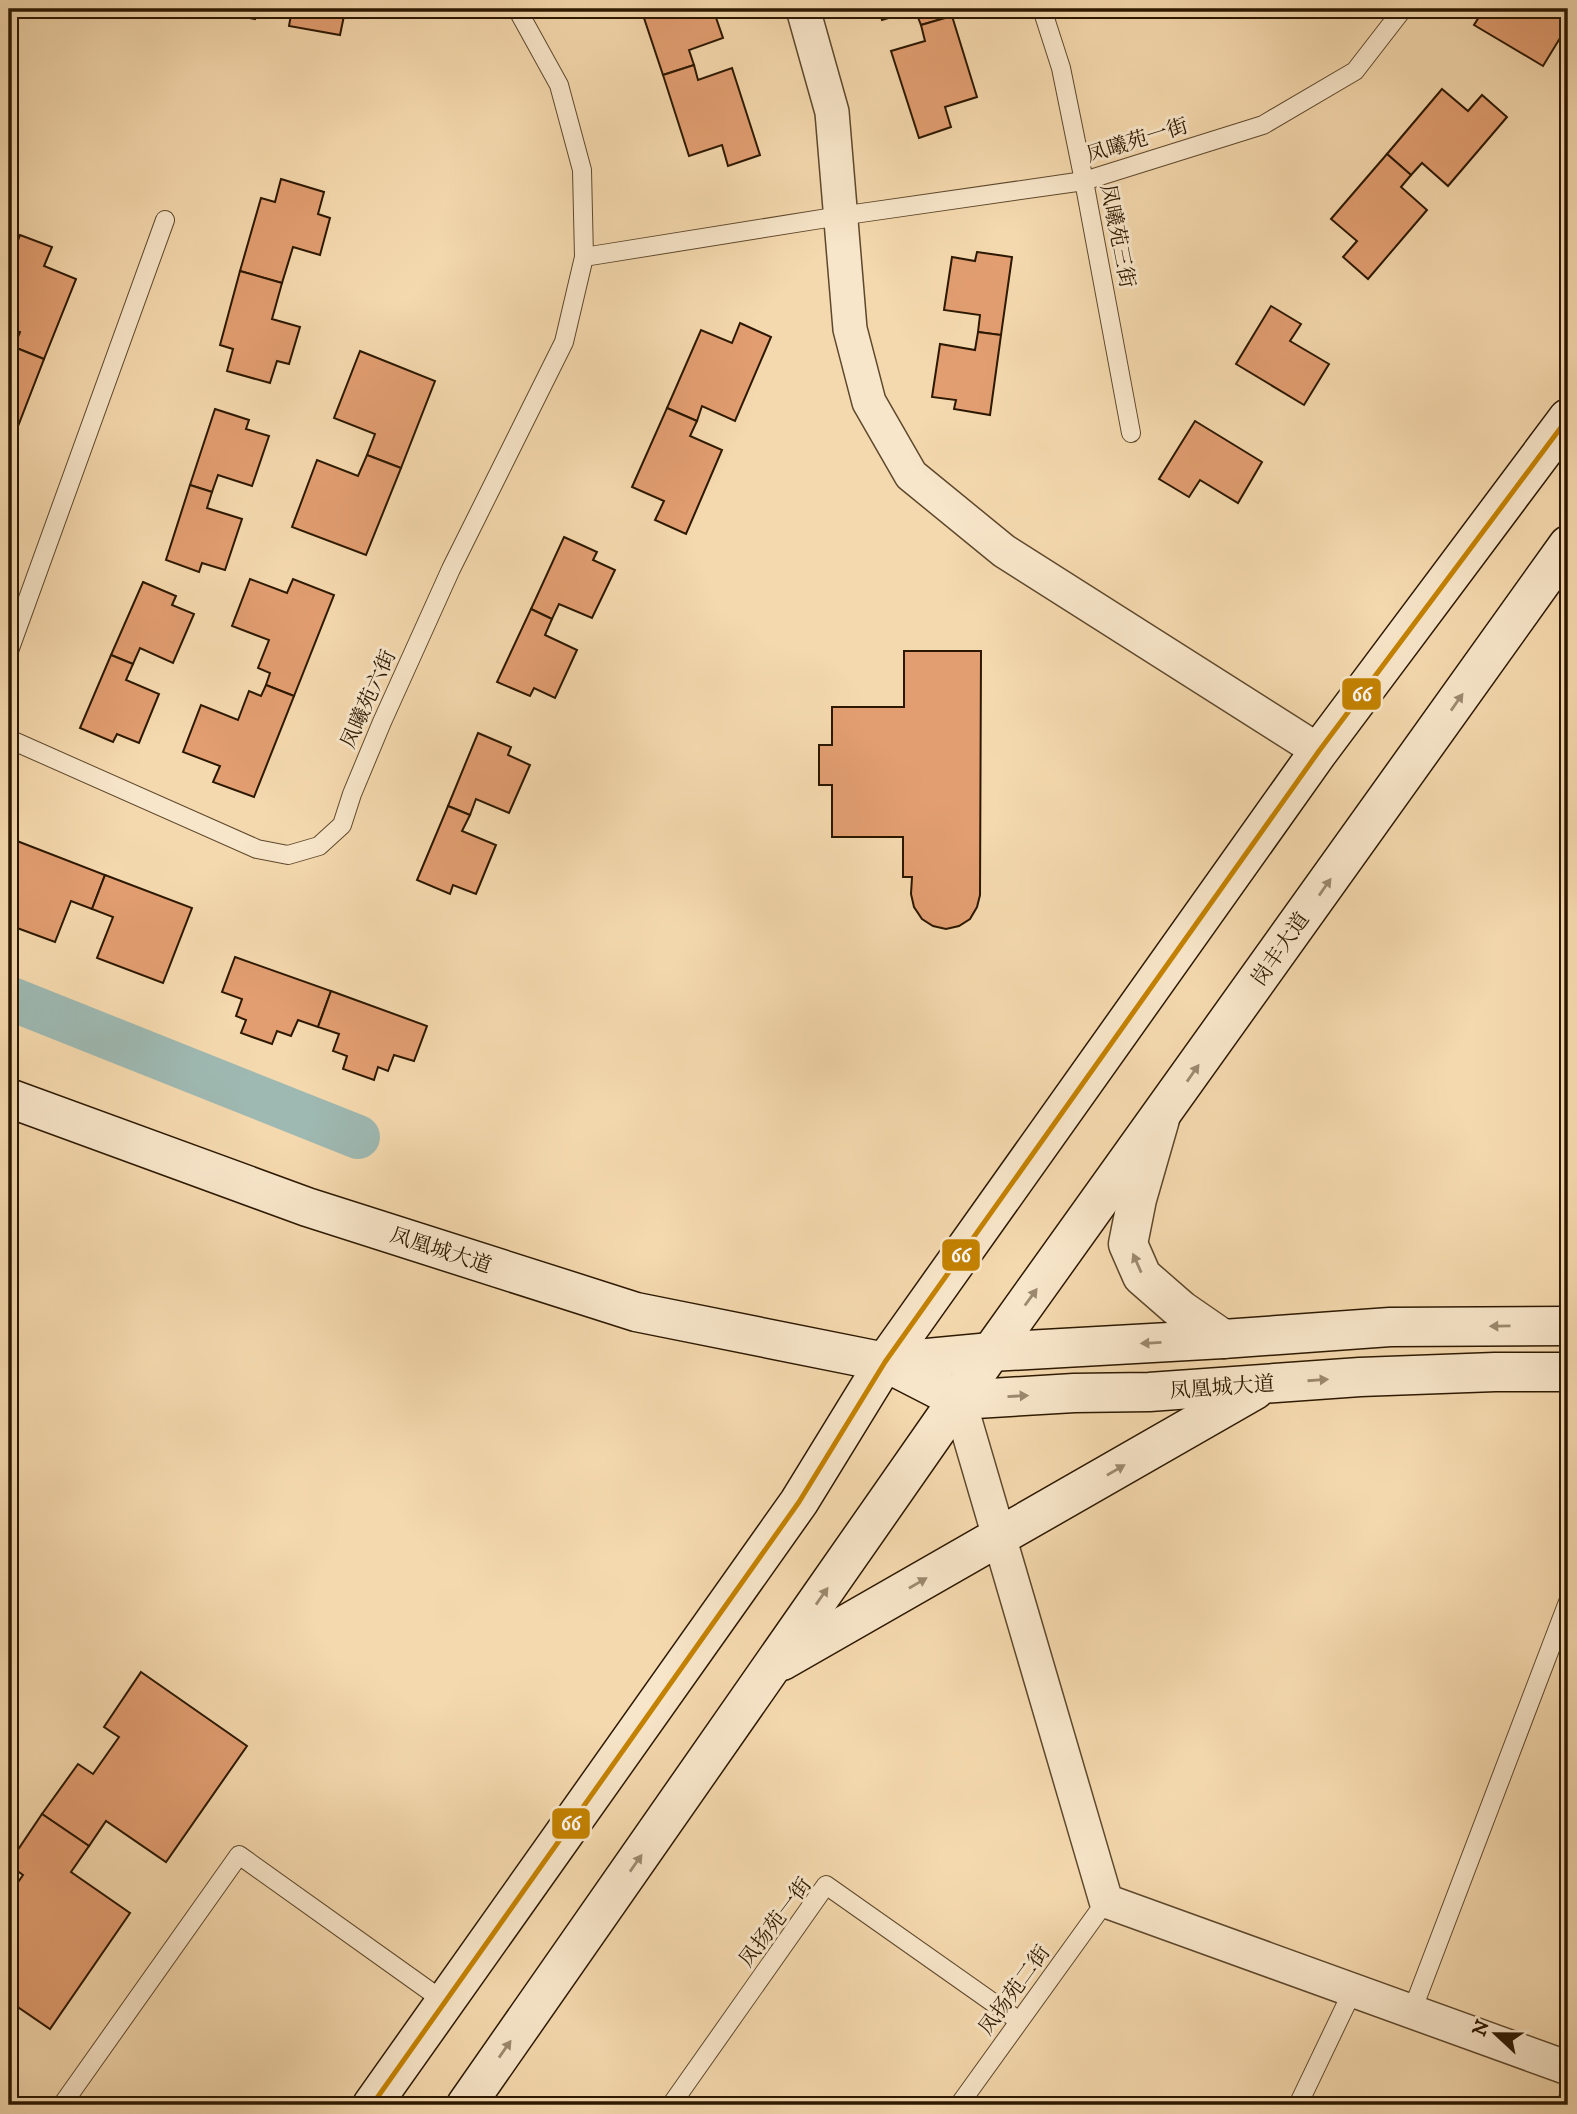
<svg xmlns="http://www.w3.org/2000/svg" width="1577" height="2114" viewBox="0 0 1577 2114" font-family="'IM FELL DW Pica','Noto Serif SC',serif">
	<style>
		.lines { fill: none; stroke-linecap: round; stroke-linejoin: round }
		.canal { stroke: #9eb9b2; stroke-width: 44 }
		.building { fill: #e29e71; stroke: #2c1800; stroke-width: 2 }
		.service-casing { stroke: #5e482c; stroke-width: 20 }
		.minor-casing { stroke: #5e482c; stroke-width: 36 }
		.tertiary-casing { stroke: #5e482c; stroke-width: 41 }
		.secondary-casing { stroke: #2c1800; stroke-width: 41 }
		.service { stroke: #f8e6ca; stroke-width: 18 }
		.minor { stroke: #f8e6ca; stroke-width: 33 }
		.tertiary { stroke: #f8e6ca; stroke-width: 38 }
		.secondary { stroke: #f8e6ca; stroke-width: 38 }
		.bus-1-casing { stroke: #f8e6ca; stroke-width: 10 }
		.bus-1 { stroke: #c48200; stroke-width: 5 }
		.oneway { fill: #9c896f }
		.labels { text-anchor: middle; stroke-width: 6; stroke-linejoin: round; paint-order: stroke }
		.street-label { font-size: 21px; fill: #2c1800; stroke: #f8e6ca }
		.line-badge { stroke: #f8e6ca; stroke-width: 2.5 }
		.badge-label { font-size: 19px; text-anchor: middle; font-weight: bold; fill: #fff }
	</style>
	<rect width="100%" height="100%" fill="#f5d9ae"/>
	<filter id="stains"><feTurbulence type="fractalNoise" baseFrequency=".00286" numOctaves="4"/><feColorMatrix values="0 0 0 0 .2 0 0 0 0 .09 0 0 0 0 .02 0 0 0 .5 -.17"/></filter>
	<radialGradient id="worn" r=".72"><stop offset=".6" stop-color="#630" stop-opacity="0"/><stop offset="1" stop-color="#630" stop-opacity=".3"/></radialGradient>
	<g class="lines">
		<path class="canal" d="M9,998L358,1137"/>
	</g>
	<g class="building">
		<path d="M204,9H257L255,19Z"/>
		<path d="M292,9H355L354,13L345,11L340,35L289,26Z"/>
		<path d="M641,9H713L723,38L689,50L694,65L663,75Z"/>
		<path d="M879,9H950L952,16L921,25L915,10L882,20Z"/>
		<path d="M1484,9H1568V25L1543,66L1474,25Z"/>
		<path d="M952,16L977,97L945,107L951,127L919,138L891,51L925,41L921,25Z"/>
		<path d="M694,65L698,80L732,68L760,155L728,166L722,145L689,156L663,75Z"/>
		<path d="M1442,89L1468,111L1482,95L1507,117L1448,186L1422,163L1411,175L1387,154Z"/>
		<path d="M1387,154L1411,175L1401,187L1427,210L1368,279L1343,257L1357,241L1331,219Z"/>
		<path d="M281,179L324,192L318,214L330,218L320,255L293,247L282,283L240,271L261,198L275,202Z"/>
		<path d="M20,235L52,247L44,266L76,279L44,359L14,347L20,332L9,328V264Z"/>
		<path d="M977,252L1012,257L1001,335L978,332L980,315L944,310L952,257L975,261Z"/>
		<path d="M240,271L282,283L272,319L300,327L289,364L277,361L270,383L227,371L233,349L220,345Z"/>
		<path d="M1271,306L1301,324L1290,341L1329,364L1304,405L1236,364Z"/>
		<path d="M740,323L771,337L735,421L702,406L697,421L667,408L701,330L732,343Z"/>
		<path d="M978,332L1001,335L990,415L954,409L956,400L932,397L940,344L975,350Z"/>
		<path d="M14,347L44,359L13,439L9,437V362Z"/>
		<path d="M360,351L435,381L401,468L367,455L375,434L334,418Z"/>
		<path d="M667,408L697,421L690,436L722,450L686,534L655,520L664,501L632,487Z"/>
		<path d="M215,409L249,420L246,429L269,436L252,486L218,475L212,492L190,485Z"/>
		<path d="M1195,421L1262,462L1238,503L1200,480L1189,497L1159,479Z"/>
		<path d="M367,455L401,468L366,555L292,527L317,460L358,476Z"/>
		<path d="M190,485L212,492L207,508L242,519L225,570L202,563L199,572L166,560Z"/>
		<path d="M564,537L597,552L593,560L615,570L592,618L559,604L552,619L531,609Z"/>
		<path d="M250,579L287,593L293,579L334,595L294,696L266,685L270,673L258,668L269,640L232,626Z"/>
		<path d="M143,582L176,596L172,605L194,614L173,663L140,648L133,664L111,655Z"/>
		<path d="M531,609L552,619L545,635L577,650L555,698L534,688L530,696L497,682Z"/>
		<path d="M904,651H981L980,895L977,907L970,919L959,926L946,929L933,926L922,919L914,907L911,894L912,877H903V837H832V785H819V745H832V707H904Z"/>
		<path d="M111,655L133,664L126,680L159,694L139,743L117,734L113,742L80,728Z"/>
		<path d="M266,685L294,696L254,797L213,782L220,766L183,752L201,705L238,720L249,691L261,696Z"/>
		<path d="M478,733L511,747L508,755L530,765L509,813L476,799L470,815L448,806Z"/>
		<path d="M448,806L470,815L462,831L496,845L476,894L453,885L450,894L417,880Z"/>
		<path d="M17,841L105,875L92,909L71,901L55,942L9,925V864Z"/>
		<path d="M105,875L192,908L163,983L97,958L113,917L92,909Z"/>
		<path d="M235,957L331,991L318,1027L298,1020L291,1036L277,1031L272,1044L241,1033L246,1020L236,1016L242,999L222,992Z"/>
		<path d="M331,991L427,1026L414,1061L394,1055L388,1071L378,1067L374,1080L343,1069L347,1056L333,1051L339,1034L318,1027Z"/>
		<path d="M141,1672L247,1746L166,1862L106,1821L89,1846L42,1814L78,1764L93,1774L119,1737L104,1727Z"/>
		<path d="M42,1814L89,1846L71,1872L130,1913L50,2029L9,2001V1895L23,1875L9,1865V1863Z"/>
	</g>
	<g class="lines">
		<g class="service-casing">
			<g id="service">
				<path d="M1042,9L1061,68L1084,181L1131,433"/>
				<path d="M584,257L840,216L1084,181L1263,125L1355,71L1403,9"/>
				<path d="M9,651L165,220"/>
				<path d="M9,739L257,849L288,855L319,846L342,825L352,794L382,722L451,569L564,342L584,257L582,170L559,85L517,9"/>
				<path d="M1412,2011L1568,1602"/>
				<path d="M62,2105L239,1855L445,2002"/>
				<path d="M671,2105L826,1885L1019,2021"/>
				<path d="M959,2105L1106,1901"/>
				<path d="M1298,2105L1353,1990"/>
				<path d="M1565,2105L1568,2099"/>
			</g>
		</g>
		<g class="minor-casing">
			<g id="minor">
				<path d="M803,9L832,112L850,329L869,402L911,475L1004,551L1319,751"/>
				<path d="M959,1400L1106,1901L1568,2068"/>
			</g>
		</g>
		<g class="tertiary-casing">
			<path id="tertiary" d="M1160,1119L1137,1199L1128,1244L1142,1276L1181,1310L1223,1339"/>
		</g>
		<g class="secondary-casing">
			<g id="secondary">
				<path d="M9,1098L307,1207L636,1312L885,1362L959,1400L1074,1393L1149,1392L1360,1377L1495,1372H1568"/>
				<path d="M885,1362L991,1352L1223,1339L1390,1327L1568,1326"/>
				<path d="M782,1661L1255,1390"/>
				<path d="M372,2105L799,1502L885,1362L1319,751L1568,418"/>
				<path d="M466,2105L991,1352L1568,545"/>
			</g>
		</g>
		<use href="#service" class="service"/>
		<use href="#minor" class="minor"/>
		<use href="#tertiary" class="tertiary"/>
		<use href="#secondary" class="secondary"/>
		<g class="bus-1-casing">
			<path id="bus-1" d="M372,2105L799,1502L885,1362L1319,751L1568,418"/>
		</g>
		<use href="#bus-1" class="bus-1"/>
	</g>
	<defs><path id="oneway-solid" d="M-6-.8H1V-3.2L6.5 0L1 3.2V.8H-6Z" transform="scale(1.75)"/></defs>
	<g class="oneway">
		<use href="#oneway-solid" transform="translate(1457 702) rotate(-55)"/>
		<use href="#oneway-solid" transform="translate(1325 887) rotate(-55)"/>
		<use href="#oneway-solid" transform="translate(1193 1073) rotate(-55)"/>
		<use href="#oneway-solid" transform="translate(1137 1263) rotate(-114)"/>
		<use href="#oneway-solid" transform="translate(1031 1297) rotate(-54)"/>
		<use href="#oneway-solid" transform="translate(1500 1326) rotate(179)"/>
		<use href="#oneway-solid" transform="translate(1151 1343) rotate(177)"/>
		<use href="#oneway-solid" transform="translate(1318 1380) rotate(-4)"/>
		<use href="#oneway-solid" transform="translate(1018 1396) rotate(-3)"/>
		<use href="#oneway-solid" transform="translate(1116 1470) rotate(-30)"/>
		<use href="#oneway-solid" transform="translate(918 1583) rotate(-30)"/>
		<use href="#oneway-solid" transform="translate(822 1596) rotate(-55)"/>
		<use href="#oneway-solid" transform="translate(636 1863) rotate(-55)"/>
		<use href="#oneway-solid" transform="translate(505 2049) rotate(-55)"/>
	</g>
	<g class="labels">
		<g class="street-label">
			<text transform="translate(1137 140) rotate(-17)" y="7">凤曦苑一街</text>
			<text transform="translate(1118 236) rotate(79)" y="7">凤曦苑三街</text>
			<text transform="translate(368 699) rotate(-66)" y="7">凤曦苑六街</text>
			<text transform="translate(1280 949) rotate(-55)" y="7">岗丰大道</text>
			<text transform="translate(441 1250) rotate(18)" y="7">凤凰城大道</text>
			<text transform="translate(1222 1387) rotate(-4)" y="7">凤凰城大道</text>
			<text transform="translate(775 1922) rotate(-53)" y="7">凤扬苑一街</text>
			<text transform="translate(1014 1990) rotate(-54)" y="7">凤扬苑二街</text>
		</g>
	</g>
	<g class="line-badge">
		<rect x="1341" y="677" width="41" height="34" rx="7" fill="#c48200"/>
		<rect x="941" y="1238" width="40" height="34" rx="7" fill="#c48200"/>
		<rect x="551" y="1807" width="40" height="33" rx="7" fill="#c48200"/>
	</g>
	<g class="badge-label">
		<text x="1362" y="701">66</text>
		<text x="961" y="1262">66</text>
		<text x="571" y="1830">66</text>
	</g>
	<rect width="1577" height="2114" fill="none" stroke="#f5d9ae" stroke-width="35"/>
	<rect x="10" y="10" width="1556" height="2093" fill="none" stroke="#2c1800" stroke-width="3.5"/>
	<rect x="18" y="18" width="1542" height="2079" fill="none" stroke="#2c1800" stroke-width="2"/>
	<g transform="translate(1496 2034) rotate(292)" stroke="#f8e6ca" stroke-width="5" paint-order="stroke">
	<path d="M0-5L12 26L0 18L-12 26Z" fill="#2c1800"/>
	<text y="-10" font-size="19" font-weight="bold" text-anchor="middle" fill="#2c1800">N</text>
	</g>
	<rect width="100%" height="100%" filter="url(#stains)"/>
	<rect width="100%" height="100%" fill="url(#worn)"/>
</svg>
